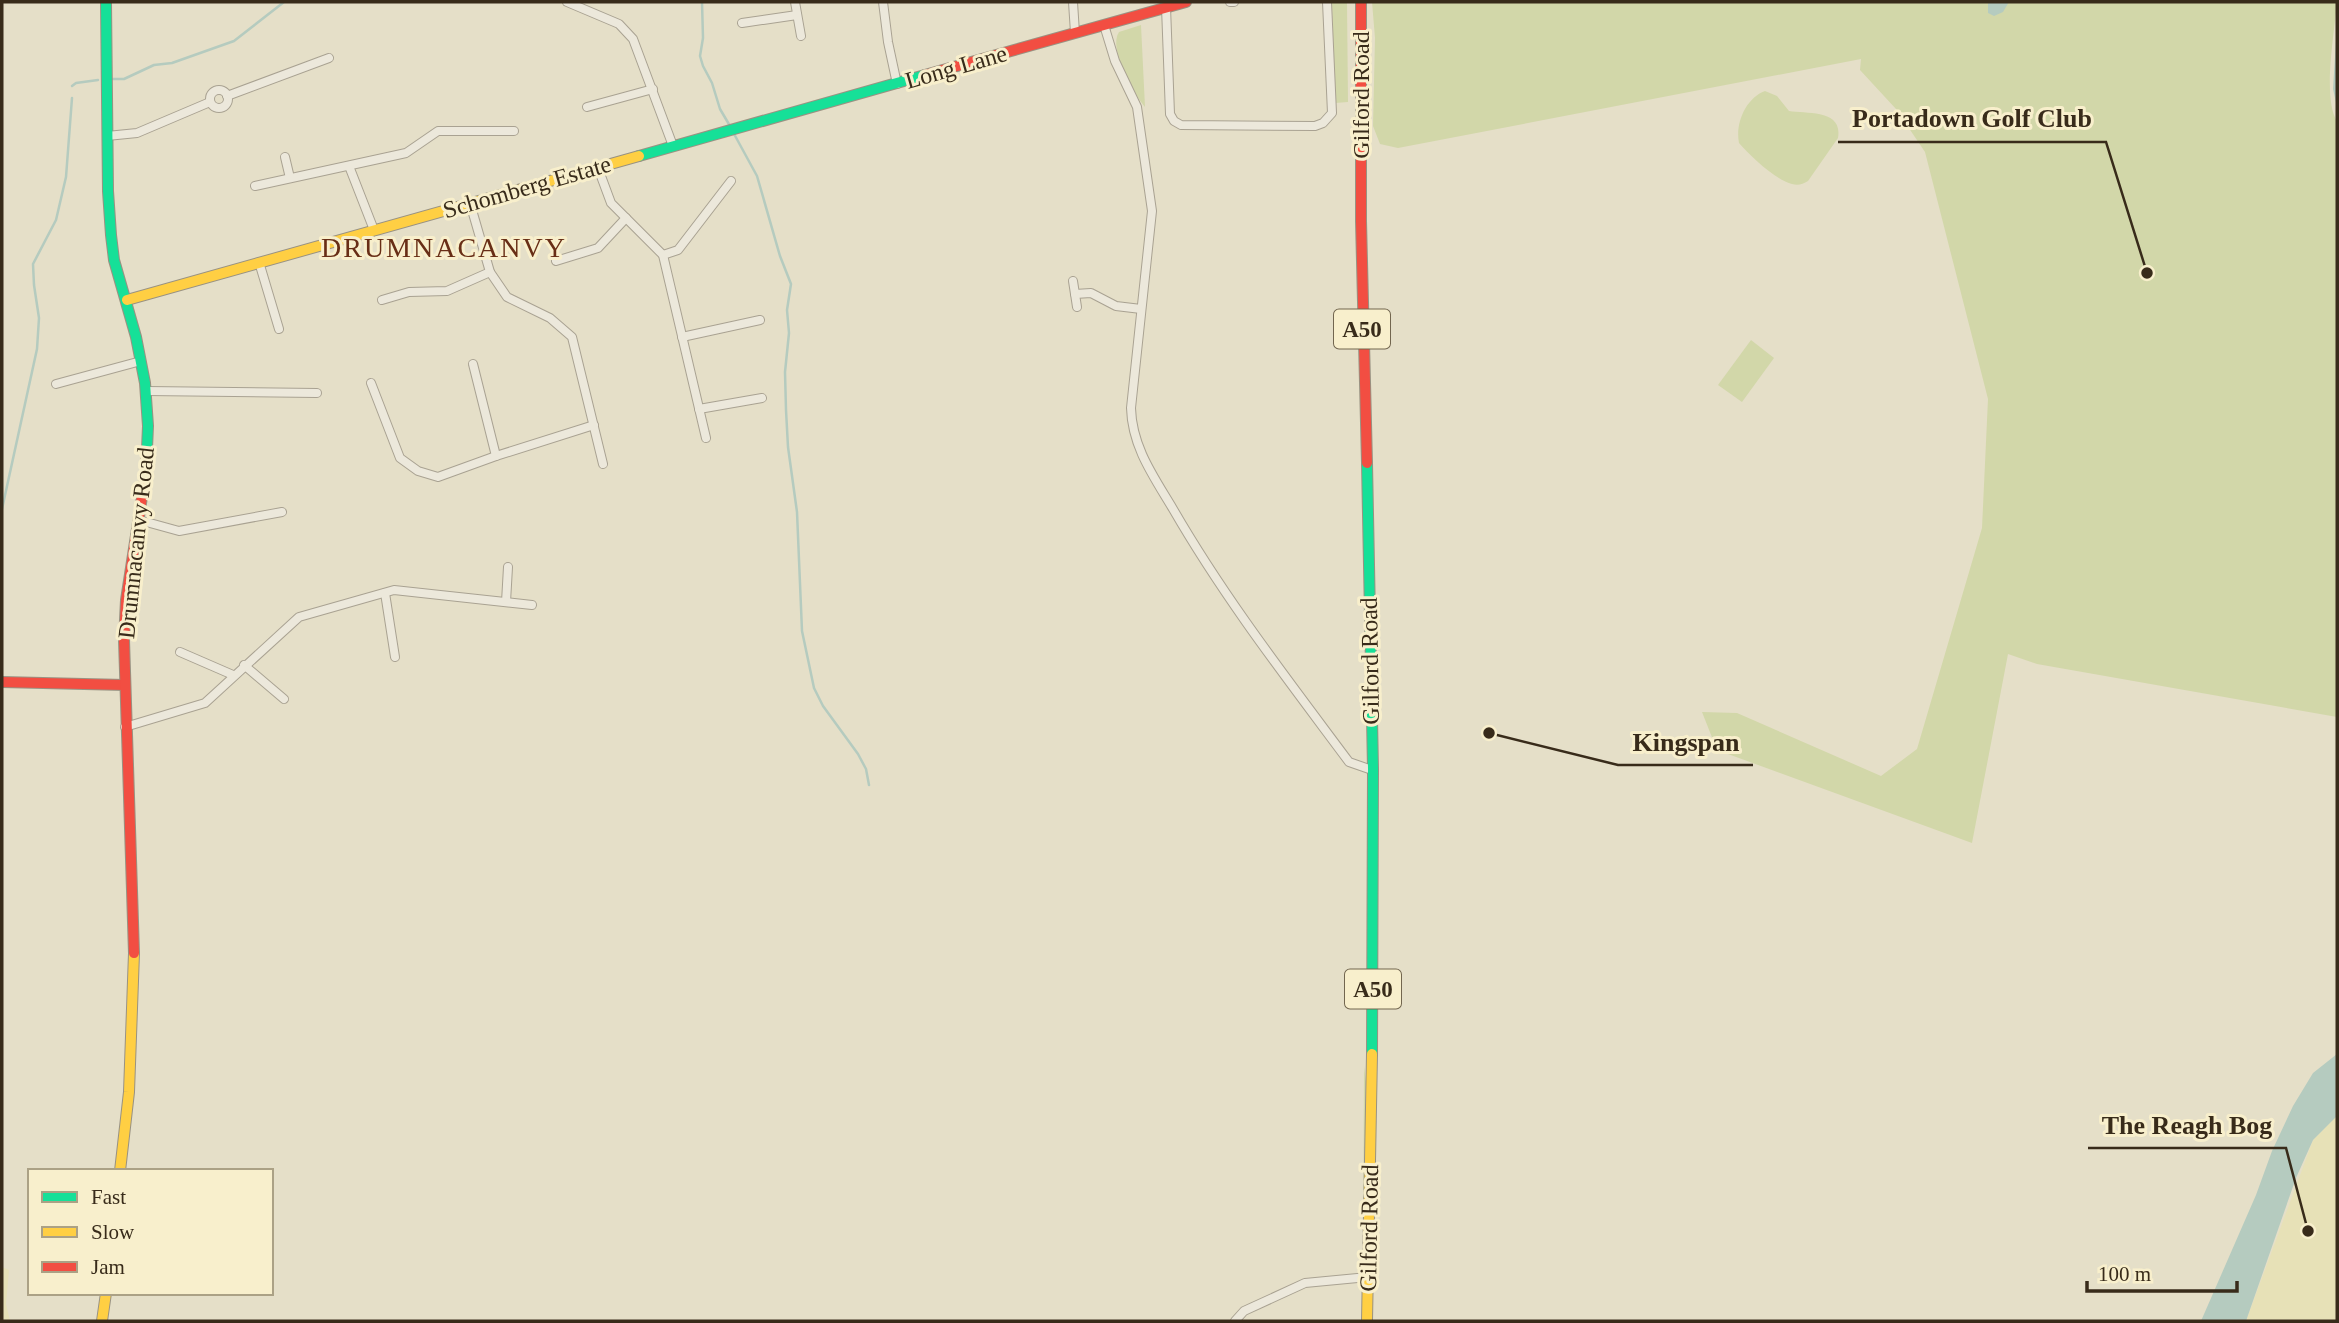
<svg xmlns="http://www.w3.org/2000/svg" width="2339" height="1323" viewBox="0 0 2339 1323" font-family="Georgia,serif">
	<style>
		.farmland { fill: #e7e1b7 }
		.green { fill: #d2d7a9 }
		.water { fill: #b5cbbf }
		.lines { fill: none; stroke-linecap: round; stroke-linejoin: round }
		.stream { stroke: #b5cbbf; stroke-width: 2.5 }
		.street-casing { stroke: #a9a292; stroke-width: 10 }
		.fast-casing { stroke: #999282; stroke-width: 12 }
		.slow-casing { stroke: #999282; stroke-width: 12 }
		.jam-casing { stroke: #999282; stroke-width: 12 }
		.street { stroke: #ece8db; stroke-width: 8 }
		.fast { stroke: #16e098; stroke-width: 10 }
		.slow { stroke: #ffcf43; stroke-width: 10 }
		.jam { stroke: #f24e42; stroke-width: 10 }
		.labels { text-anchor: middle; stroke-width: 6; stroke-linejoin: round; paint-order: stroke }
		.shield { fill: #f8efcc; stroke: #72664f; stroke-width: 2 }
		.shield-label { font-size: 23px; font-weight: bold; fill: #382b1a }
		.street-label { font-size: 24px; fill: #382b1a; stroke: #f8efcc }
		.quarter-label { font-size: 28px; letter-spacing: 2px; fill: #682e16; stroke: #f8efcc }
		.leader { fill: none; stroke: #382b1a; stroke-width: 2.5 }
		.callout-dot { fill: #382b1a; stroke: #f8efcc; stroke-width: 2.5 }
		.callout-label { font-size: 26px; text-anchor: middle; font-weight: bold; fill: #382b1a; stroke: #f8efcc; stroke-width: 6; stroke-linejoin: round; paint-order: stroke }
	</style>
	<rect width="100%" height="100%" fill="#e5dfc8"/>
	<g class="farmland">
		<path d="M2337,1115V1321H2246L2313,1140Z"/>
		<path d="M2,1267L9,1270L6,1304L10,1321H2Z"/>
	</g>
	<g class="green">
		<path d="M1332,2H1347L1348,102L1335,103Z"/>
		<path d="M1372,2H2337C2335,30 2322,98 2337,121V717L2037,664L2008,654L1972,843L1717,750L1702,712L1737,713L1881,776L1917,749L1982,528L1988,399L1925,152L1896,109L1860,70L1861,59L1398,148L1380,144L1373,126L1375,38Z"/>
		<path d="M1141,25L1145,107C1132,92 1108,48 1119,32Z"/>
		<path d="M1765,91L1777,96L1789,111C1807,114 1843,109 1838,138L1808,181C1803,184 1798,186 1792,184C1776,180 1750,156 1739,143C1735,123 1746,98 1765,91Z"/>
		<path d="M1751,340L1774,358L1742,402L1718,385Z"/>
		<path d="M1364,1066L1366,1082L1363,1264Z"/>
	</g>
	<g class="water">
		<path d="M1988,2H2009L2003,12L1994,16L1988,13Z"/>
		<path d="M2337,25V107L2333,89Z"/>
		<path d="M2337,1054V1116L2313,1140L2296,1178L2246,1321H2201L2256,1195L2272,1151L2293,1106L2313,1073Z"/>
	</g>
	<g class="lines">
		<g class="stream">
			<path d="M702,2L703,38L700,56L703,66L712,83L720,109L730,126"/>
			<path d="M113,79H124L154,65L172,63L234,41L284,2"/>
			<path d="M72,86L76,83L98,80"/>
			<path d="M733,132L757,176L780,256L791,284L787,310L789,333L785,372L786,410L788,447L797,512L802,631L814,688L823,706L858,754L866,769L869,785"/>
			<path d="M2,509L37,349L39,318L34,285L33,264L56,220L66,177L72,98"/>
		</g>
		<g class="street-casing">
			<g id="street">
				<path d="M567,2L619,24L633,39L673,146"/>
				<path d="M795,2L801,36"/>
				<path d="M883,2L888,42L897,84"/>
				<path d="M1073,2L1075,33"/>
				<path d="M1230,2H1234"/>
				<path d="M1166,7L1170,114L1174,121L1181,125L1315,126L1323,123L1332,113L1327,2"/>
				<path d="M742,23L797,15"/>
				<path d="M1104,25L1115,61L1137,107L1152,211L1131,408C1132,447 1154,477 1173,509C1225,599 1288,680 1349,762L1372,770"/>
				<circle cx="219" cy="99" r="9"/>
				<path d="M227,96L329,58"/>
				<path d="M587,107L653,89"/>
				<path d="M107,136L137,133L210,102"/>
				<path d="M285,157L290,178"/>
				<path d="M349,166L374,230"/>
				<path d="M598,168L611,203L663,255L706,438"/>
				<path d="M255,186L406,153L438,131H514"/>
				<path d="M470,203L490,272L507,297L550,318L572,337L603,464"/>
				<path d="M663,255L678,250L731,181"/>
				<path d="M556,261L598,248L626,218"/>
				<path d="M259,262L279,329"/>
				<path d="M1073,281L1075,294"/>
				<path d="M382,300L409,292L447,291L490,272"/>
				<path d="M1077,307L1075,294L1091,293L1116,306L1141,309"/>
				<path d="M682,337L760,320"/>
				<path d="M473,364L496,456"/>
				<path d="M371,383L400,458L418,471L438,477L496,456L594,425"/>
				<path d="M56,384L141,361"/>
				<path d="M146,391L317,393"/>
				<path d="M699,409L762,398"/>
				<path d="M139,520L179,531L282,512"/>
				<path d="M385,593L395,657"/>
				<path d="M506,602L508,567"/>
				<path d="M180,652L233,675"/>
				<path d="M244,665L284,699"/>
				<path d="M125,727L205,703L299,617L394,590L532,605"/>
				<path d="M1235,1321L1244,1311L1305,1283L1368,1277"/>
			</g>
		</g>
		<g class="fast-casing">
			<g id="fast">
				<path d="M106,2L108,191L111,235L114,260L136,337L145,383L148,426L146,471"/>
				<path d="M639,156L925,75"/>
				<path d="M1367,463L1373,769L1372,1054"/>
			</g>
		</g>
		<g class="slow-casing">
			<g id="slow">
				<path d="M127,300L639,156"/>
				<path d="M120,1171L129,1092L134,953"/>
				<path d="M102,1321L106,1293"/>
				<path d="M1367,1321L1372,1054"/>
			</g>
		</g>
		<g class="jam-casing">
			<g id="jam">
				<path d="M1361,2V221L1367,463"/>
				<path d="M925,75L1186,2"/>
				<path d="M2,682L125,685"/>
				<path d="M134,953L124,640L126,600L146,471"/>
			</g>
		</g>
		<use href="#street" class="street"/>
		<use href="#fast" class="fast"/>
		<use href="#slow" class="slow"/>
		<use href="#jam" class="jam"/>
	</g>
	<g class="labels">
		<g class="shield">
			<rect x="1334" y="309.5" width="56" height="39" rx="5"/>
			<rect x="1345" y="969.5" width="56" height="39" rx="5"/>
		</g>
		<g class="shield-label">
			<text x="1362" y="337">A50</text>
			<text x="1373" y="997">A50</text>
		</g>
		<g class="street-label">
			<text transform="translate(956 67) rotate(-16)" y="8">Long Lane</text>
			<text transform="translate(1361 95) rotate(-90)" y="8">Gilford Road</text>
			<text transform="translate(527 187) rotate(-16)" y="8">Schomberg Estate</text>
			<text transform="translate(136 543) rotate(-84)" y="8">Drumnacanvy Road</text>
			<text transform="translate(1370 661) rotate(-91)" y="8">Gilford Road</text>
			<text transform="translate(1369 1228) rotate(-89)" y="8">Gilford Road</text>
		</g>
		<g class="quarter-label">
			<text x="444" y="257">DRUMNACANVY</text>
		</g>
	</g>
	<path class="leader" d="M2147 273L2106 142H1838M1489 733L1618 765H1753M2308 1231L2286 1148H2088"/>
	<g class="callout-dot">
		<circle cx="2147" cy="273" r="7"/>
		<circle cx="1489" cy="733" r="7"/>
		<circle cx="2308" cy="1231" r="7"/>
	</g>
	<g class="callout-label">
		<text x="1972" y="127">Portadown Golf Club</text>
		<text x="1686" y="751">Kingspan</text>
		<text x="2187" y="1134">The Reagh Bog</text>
	</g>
	<rect width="2339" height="1323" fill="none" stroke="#382b1a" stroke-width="7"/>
	<rect x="28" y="1169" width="245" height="126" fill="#f8efcc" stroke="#aba185" stroke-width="2"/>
	<rect x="42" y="1192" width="35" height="10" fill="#16e098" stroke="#aba185" stroke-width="2"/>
	<text x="91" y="1204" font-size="21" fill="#382b1a">Fast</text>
	<rect x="42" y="1227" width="35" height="10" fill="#ffcf43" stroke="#aba185" stroke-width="2"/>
	<text x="91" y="1239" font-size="21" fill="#382b1a">Slow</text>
	<rect x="42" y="1262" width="35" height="10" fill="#f24e42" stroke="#aba185" stroke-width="2"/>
	<text x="91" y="1274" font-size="21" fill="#382b1a">Jam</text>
	<path d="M2087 1281v10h150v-10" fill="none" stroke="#382b1a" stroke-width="3.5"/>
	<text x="2098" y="1281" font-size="21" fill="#382b1a" stroke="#f8efcc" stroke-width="5" paint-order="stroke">100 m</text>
</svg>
